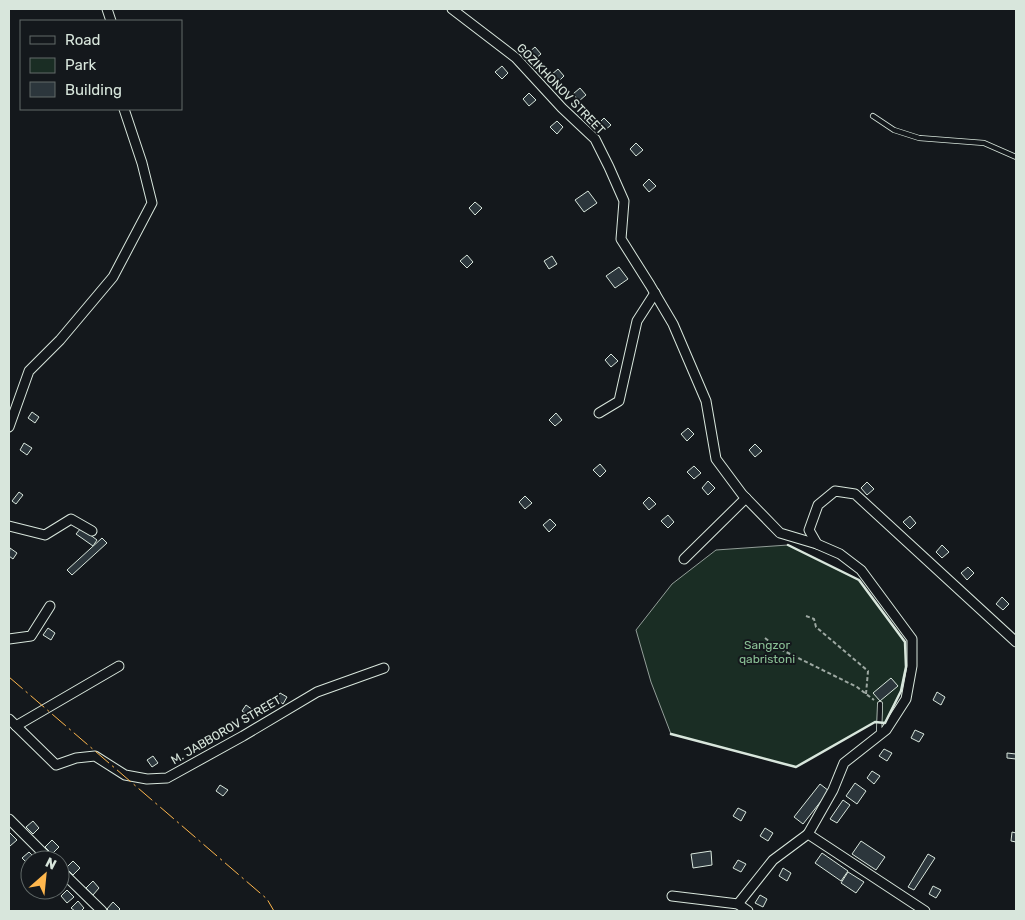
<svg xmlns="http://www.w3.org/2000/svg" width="1025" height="920" viewBox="0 0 1025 920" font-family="Rubik,sans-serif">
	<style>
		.green { fill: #1a2d24; stroke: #939e99 }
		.building { fill: #2c363c; stroke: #d8e6dc }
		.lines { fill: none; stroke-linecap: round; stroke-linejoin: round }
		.service-casing { stroke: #d8e6dc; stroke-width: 6 }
		.minor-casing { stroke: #d8e6dc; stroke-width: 11 }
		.path { stroke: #9da8a2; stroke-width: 2; stroke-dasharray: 4 2.5; stroke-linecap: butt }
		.service { stroke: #14181c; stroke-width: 4.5 }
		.minor { stroke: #14181c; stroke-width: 9 }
		.wall { stroke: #d8e6dc; stroke-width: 2.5 }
		.power { stroke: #ffb74d; stroke-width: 1; stroke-dasharray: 18 4 2.5 4; stroke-linecap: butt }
		.labels { text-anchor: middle; stroke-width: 4; stroke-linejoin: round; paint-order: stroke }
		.street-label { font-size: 12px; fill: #d8e6dc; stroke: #14181c }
		.park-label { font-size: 12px; fill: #8ac095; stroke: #14181c }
	</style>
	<rect width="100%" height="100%" fill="#14181c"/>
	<path class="green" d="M788,545L859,580L905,642L906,667L901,691L885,723L875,722L796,767L671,734L651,682L636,630L672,584L716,550Z"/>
	<g class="building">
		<path d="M535,47L541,54L534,60L528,53Z"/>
		<path d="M502,66L508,73L502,79L495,72Z"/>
		<path d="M558,69L564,76L558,82L551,75Z"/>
		<path d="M580,88L586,95L579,101L573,94Z"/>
		<path d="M529,93L536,100L529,106L523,99Z"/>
		<path d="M604,118L611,125L604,131L598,124Z"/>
		<path d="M557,121L563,127L557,134L550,127Z"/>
		<path d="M636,143L643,150L636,156L630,149Z"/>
		<path d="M649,179L656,186L649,192L643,185Z"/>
		<path d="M588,191L597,203L584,212L575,200Z"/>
		<path d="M475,202L482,208L475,215L469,208Z"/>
		<path d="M467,255L473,262L467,268L460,261Z"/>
		<path d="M552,256L557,264L549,269L544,261Z"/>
		<path d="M619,267L628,279L615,288L606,276Z"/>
		<path d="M611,354L618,361L611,367L605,360Z"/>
		<path d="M32,412L39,417L35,423L28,418Z"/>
		<path d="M556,413L562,420L555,426L549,420Z"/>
		<path d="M688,428L694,434L687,441L681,434Z"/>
		<path d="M24,443L32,448L27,455L20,450Z"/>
		<path d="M755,444L762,451L755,457L749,450Z"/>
		<path d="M600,464L606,471L600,477L593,470Z"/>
		<path d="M694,466L701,473L694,479L687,472Z"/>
		<path d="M708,481L715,488L708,495L702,488Z"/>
		<path d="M867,482L874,489L867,495L861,488Z"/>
		<path d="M19,492L23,495L16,504L12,501Z"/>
		<path d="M525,496L532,503L525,509L519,502Z"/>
		<path d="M649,497L656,504L649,510L643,503Z"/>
		<path d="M668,515L674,522L668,528L661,521Z"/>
		<path d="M910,516L916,523L910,529L903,522Z"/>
		<path d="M550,519L556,525L549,532L543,525Z"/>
		<path d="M81,528L97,540L93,546L76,534Z"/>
		<path d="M102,538L107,543L72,575L67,570Z"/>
		<path d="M942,545L949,552L942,558L936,552Z"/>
		<path d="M10,548L17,553L13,559L9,556Z"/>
		<path d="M968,567L974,573L967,580L961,573Z"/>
		<path d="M1002,597L1009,604L1003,610L996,604Z"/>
		<path d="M48,628L55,633L51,640L43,635Z"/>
		<path d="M891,678L898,686L880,701L873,693Z"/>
		<path d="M937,692L945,697L941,705L933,700Z"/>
		<path d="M280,693L287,697L283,704L276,699Z"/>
		<path d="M246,705L253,710L249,716L242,711Z"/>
		<path d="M915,730L924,734L919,742L911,738Z"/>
		<path d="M884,749L892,753L887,761L879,756Z"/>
		<path d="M1007,753L1016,754V759L1007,758Z"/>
		<path d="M153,756L158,763L152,767L147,760Z"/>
		<path d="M872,771L880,776L874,784L867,778Z"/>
		<path d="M855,783L866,791L857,804L846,796Z"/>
		<path d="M820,784L829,791L803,824L794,817Z"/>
		<path d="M220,785L228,790L223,796L216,791Z"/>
		<path d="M843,800L850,805L837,823L830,819Z"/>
		<path d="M738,808L746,812L741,821L733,816Z"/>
		<path d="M33,821L39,828L33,834L26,827Z"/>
		<path d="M765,828L773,833L768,841L760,836Z"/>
		<path d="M1012,832L1016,833V842L1011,841Z"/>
		<path d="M10,833L17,840L10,846L9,845V834Z"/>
		<path d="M52,840L59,847L52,854L45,847Z"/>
		<path d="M861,841L885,857L876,870L852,854Z"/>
		<path d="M711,851L712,865L693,868L691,854Z"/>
		<path d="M29,852L36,859L34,860H30L29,865L22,858Z"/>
		<path d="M822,853L848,871L841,881L815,863Z"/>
		<path d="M928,854L935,858L914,890L908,887Z"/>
		<path d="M738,860L746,864L741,872L733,868Z"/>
		<path d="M73,861L80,868L73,875L66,868Z"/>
		<path d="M783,868L791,873L787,881L779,876Z"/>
		<path d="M848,872L864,882L856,893L841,883Z"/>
		<path d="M93,881L99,888L93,895L86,888Z"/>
		<path d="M933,886L941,890L936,898L929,894Z"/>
		<path d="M67,890L74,897L67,903L61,896Z"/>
		<path d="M760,895L767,899L763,907L755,903Z"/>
		<path d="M78,901L84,908L81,911H75L71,908Z"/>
		<path d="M113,902L120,909L118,911H109L107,909Z"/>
	</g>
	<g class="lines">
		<g class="service-casing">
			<g id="service">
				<path d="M873,116L894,130L919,138L984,143L1016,157"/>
				<path d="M879,735L880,704"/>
			</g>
		</g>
		<g class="minor-casing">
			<g id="minor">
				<path d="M107,9L111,21"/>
				<path d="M452,9L516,58L562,108L595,139L609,167L624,201L621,239L650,285L673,324L706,401L716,459L742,494L780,533L817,544L840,554L861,570L912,639V666L906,699L886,730L844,763L833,790L808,834"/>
				<path d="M599,413L619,401L637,321L655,293"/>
				<path d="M9,427L29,371L60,340L113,277L152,203L142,163L124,109"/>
				<path d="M9,526L45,535L71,519L92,531"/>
				<path d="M817,544L809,530L818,505L835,491L855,494L1016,642"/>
				<path d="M684,559L746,498"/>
				<path d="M9,639L31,636L50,606"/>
				<path d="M9,719L56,765L76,758L95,756L125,775L147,779L167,778L243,736L317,692L384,668"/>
				<path d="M16,726L119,666"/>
				<path d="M9,819L50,860"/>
				<path d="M60,870L102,911"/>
				<path d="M672,896L738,904L773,860L808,834L925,911"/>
				<path d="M738,904L748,911"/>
			</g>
		</g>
		<g class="path">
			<path d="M806,616L814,619L816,627L868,671L866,694"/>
			<path d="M765,638L778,648L857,687L874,700"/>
		</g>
		<use href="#service" class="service"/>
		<use href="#minor" class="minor"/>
		<path class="wall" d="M671,734L796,767L875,722L885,723L901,691L906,667L905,642L859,580L788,545"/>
		<path class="power" d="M9,677L267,899L274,911"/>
	</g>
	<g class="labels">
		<g class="street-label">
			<text transform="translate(561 89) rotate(46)" y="4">GOZIKHONOV STREET</text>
			<text transform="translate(226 730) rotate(-30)" y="4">M. JABBOROV STREET</text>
		</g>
		<g class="park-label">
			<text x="767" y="649">Sangzor<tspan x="767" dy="14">qabristoni</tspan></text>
		</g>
	</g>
	<rect width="1025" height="920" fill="none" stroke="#d8e6dc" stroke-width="20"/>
	<rect x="20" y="20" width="162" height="90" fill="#14181c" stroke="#626a69"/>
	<rect x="30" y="36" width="25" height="8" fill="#14181c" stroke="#626a69"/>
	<text x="65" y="45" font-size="15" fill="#d8e6dc">Road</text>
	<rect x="30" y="58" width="25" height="15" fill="#1a2d24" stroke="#626a69"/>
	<text x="65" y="70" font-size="15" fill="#d8e6dc">Park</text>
	<rect x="30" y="82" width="25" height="15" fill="#2c363c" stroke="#626a69"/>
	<text x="65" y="95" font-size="15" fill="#d8e6dc">Building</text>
	<g transform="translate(45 875) rotate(27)"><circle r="24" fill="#14181c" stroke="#626a69"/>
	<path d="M0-4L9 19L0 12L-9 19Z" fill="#ffb74d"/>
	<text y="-8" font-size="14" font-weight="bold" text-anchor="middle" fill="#d8e6dc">N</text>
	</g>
</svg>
